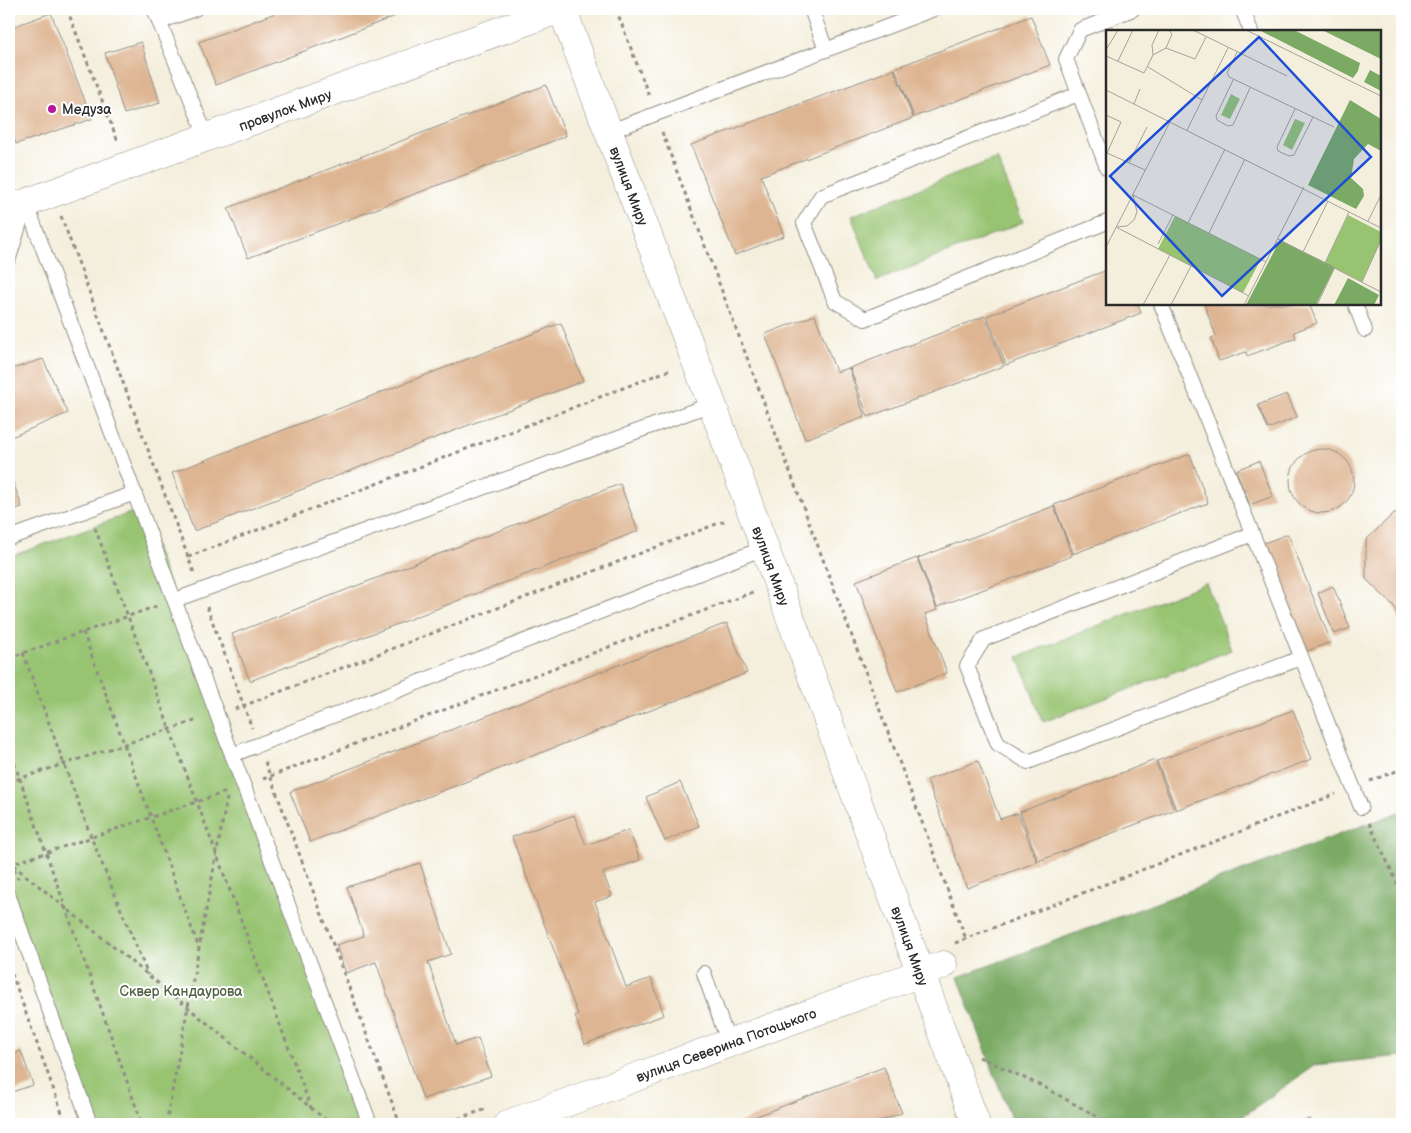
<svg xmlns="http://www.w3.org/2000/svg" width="1411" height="1133" viewBox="0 0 1411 1133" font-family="'Balsamiq Sans',sans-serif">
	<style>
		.green { fill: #98c472; stroke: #62784e }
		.forest { fill: #7aaa64; stroke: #526a48 }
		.building { fill: #deb592 }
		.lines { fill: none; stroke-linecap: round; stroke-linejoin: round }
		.service-casing { stroke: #908d84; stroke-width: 16 }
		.minor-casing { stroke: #908d84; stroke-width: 29 }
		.tertiary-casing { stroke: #908d84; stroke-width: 29 }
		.path { stroke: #908d84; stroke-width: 3; stroke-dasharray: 4 4; stroke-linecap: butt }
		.service { stroke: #fff; stroke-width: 14 }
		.minor { stroke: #fff; stroke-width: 28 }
		.tertiary { stroke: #fff; stroke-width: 28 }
		.poi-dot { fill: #b5179e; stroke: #fff; stroke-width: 2 }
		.labels { text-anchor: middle; stroke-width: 4; stroke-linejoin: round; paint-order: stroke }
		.poi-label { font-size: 14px; fill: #2b2b2b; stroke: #fff; text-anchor: start }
		.street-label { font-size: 14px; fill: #2b2b2b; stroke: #fff }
		.park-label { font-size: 14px; fill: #516144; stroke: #fff }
		.inset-road { fill: none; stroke: #a4a196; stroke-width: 1 }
		.view { fill: #1d4ed8; fill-opacity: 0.15; stroke: #1d4ed8; stroke-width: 2.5 }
		.inset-edge { fill: none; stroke: #2b2b2b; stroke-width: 2.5 }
	</style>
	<rect width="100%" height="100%" fill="#fff"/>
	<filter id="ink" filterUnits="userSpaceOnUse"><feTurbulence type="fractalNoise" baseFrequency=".02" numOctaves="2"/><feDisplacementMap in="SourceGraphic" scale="10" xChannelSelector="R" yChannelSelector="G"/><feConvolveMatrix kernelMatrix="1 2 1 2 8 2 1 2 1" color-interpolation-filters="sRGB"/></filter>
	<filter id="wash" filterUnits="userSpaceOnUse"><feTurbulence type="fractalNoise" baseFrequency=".0096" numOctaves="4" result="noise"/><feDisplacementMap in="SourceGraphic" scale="20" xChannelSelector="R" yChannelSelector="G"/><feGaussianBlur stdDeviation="1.12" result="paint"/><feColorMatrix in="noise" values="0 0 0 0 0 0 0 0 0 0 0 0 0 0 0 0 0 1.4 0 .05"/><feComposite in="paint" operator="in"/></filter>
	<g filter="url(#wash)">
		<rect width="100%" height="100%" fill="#f4efdd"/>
		<g class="green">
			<path d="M997,158L1023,222L877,281L851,216Z"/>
			<path d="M141,509L370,1124H90L9,896V557Z"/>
			<path d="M1206,583L1232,650L1043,722L1018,657Z"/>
		</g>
		<path class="forest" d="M1402,811V1056L1315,1065L1232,1124H1013L958,977Z"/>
		<g id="blocks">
			<g class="building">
				<path d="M286,9H414L216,85L199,42Z"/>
				<path d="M51,13L92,119L16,144L9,126V28Z"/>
				<path d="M1031,16L1050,65L914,117L895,68Z"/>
				<path d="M141,42L160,103L124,114L105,53Z"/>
				<path d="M894,69L913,118L761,176L784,236L735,255L691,145Z"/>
				<path d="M546,85L566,136L248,258L228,208Z"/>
				<path d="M1107,270V304H1138L1141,313L1006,365L987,316Z"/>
				<path d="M1204,304H1309L1317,323L1294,332L1296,338L1247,356L1246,352L1219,361L1211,338L1216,336Z"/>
				<path d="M815,315L836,372L849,368L865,417L805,439L765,334Z"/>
				<path d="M985,316L1004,366L868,417L850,368Z"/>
				<path d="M561,323L583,381L194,531L172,473Z"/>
				<path d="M43,359L68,413L9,438V370Z"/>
				<path d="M1287,394L1297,417L1268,429L1258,405Z"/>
				<circle cx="1322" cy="481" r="32"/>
				<path d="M1190,454L1208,503L1073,554L1054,505Z"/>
				<path d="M1259,461L1273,496L1250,505L1236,470Z"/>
				<path d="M9,471L22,507L9,511Z"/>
				<path d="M620,484L638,531L250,681L232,634Z"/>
				<path d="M1054,506L1072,556L937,607L918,558Z"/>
				<path d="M1394,513H1402V627L1394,606L1366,579V540Z"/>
				<path d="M1288,534L1331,642L1307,651L1264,543Z"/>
				<path d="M917,558L937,610L925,614L947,673L897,692L856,581Z"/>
				<path d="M1333,586L1350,628L1334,634L1318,593Z"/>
				<path d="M727,623L747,673L310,842L290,792Z"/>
				<path d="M1293,710L1312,759L1176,810L1157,761Z"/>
				<path d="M1155,760L1174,810L1038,861L1020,812Z"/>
				<path d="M978,761L1000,819L1018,813L1037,862L967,888L927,780Z"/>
				<path d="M680,782L699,826L665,841L646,797Z"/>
				<path d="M574,815L586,845L629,830L640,860L603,873L612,896L595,902L626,987L651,978L664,1015L585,1044L575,1016L578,1015L512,837Z"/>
				<path d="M420,863L451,954L428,962L456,1045L478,1038L491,1076L423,1099L376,962L346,973L336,945L364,936L347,887Z"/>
				<path d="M21,1051L33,1085L9,1093V1056Z"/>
				<path d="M884,1067L902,1113L872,1124H736Z"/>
				<path d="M1310,1119L1311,1124H1293Z"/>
			</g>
		</g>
	</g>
	<g filter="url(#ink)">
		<use href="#blocks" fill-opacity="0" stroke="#908d84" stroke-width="1"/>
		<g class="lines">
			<g class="service-casing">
				<g id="service">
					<path d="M154,9L207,138"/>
					<path d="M811,9L826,50"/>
					<path d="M1242,9L1251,31"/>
					<path d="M159,22L195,9"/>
					<path d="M1078,94L821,196L804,223L835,301L865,319L1107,222"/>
					<path d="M608,132L934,9"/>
					<path d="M1107,168L1066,59L1080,30L1133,9"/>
					<path d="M26,203L370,1124"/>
					<path d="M9,258L26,203"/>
					<path d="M1161,304L1361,807"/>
					<path d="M1355,304L1365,330"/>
					<path d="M1252,534L984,639L967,666L998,744L1028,762L1301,658"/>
					<path d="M9,538L135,493"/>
					<path d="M175,600L712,404"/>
					<path d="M232,755L764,548"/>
					<path d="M9,897L90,1124"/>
					<path d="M704,973L729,1044"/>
				</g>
			</g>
			<g class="minor-casing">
				<path id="minor" d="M9,209L560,9"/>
			</g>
			<g class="tertiary-casing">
				<g id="tertiary">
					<path d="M562,9L712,404L976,1124"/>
					<path d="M508,1124L943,965"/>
				</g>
			</g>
			<g class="path">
				<path d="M67,9L118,142"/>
				<path d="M616,9L649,96"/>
				<path d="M662,132L966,939"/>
				<path d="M61,216L194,573"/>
				<path d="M95,528L311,1108"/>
				<path d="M188,557L672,369"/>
				<path d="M207,607L252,728"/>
				<path d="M83,632L199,948"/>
				<path d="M23,653L91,837L148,975"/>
				<path d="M9,658L157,606"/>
				<path d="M235,709L727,520"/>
				<path d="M9,748L142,1124"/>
				<path d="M265,762L400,1124"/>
				<path d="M263,779L753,592"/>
				<path d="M1370,781L1402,769"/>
				<path d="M9,782L198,720"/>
				<path d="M1369,823L1402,893"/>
				<path d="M9,854L18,879"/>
				<path d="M9,865L226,792"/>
				<path d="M13,865L331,1124"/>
				<path d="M955,943L1336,794"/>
				<path d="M9,966L66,1124"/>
				<path d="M979,1057L1044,1087L1110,1124"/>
				<path d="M166,1124L227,798"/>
				<path d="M443,1124L486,1109"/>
			</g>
			<use href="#service" class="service"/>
			<use href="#minor" class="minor"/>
			<use href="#tertiary" class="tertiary"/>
		</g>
	</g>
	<circle class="poi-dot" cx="52" cy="109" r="5"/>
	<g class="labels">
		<g class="poi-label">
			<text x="62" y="114">Медуза</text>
		</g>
		<g class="street-label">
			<text transform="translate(285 110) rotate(-20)" y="5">провулок Миру</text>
			<text transform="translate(629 186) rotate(69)" y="5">вулиця Миру</text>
			<text transform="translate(771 566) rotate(70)" y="5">вулиця Миру</text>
			<text transform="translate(910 946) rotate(70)" y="5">вулиця Миру</text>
			<text transform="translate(726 1045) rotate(-20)" y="5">вулиця Северина Потоцького</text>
		</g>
		<g class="park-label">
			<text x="181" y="996">Сквер Кандаурова</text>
		</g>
	</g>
	<g transform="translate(1106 30)">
		<rect width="275" height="275" fill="#f4efdd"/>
		<path d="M125,64L134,69L124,89L115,85ZM189,89L199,93L186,120L177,115ZM242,185L275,202V210L256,252L219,233ZM69,186L155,229L137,263L52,219Z" fill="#98c472"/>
		<path d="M153,0H188L254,33L252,41L247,48ZM216,0H275V29ZM264,40L275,46V61L258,52ZM244,70L275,89V121L262,114L248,129L245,148L257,159L258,166L250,179L202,155ZM174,210L229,237L210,275H140ZM242,248L273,265L268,275H228Z" fill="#7aaa64"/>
		<path class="inset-road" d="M87,0L181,46M140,0L275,66M60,18L66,4L63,0M0,20L12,0M131,22L121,43L123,47L228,97M47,25L46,15L53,0M0,26L38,43L47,25L60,18L89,29L100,7M12,31L27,0M42,37L96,70M127,50L110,86L111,90L122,96L127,95L144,58M0,60L275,198M28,74L34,59M189,79L171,117L172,121L183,126L188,125L207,87M0,85L15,92L1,123L39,140M81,100L122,18M23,133L41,97M27,165L31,182L28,190L21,196L10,197L143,266M27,165L160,232M262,191L275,165M82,193L119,119M103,203L139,129M172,209L275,262M52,214L67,185M0,217L64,92M197,222L222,171M219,233L243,182M256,252L275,210M37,275L64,225M65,275L85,236M138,275L198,157M211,275L229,237"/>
		<path class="view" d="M153,7L265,127L116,266L4,146Z"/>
		<rect width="275" height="275" class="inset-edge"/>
	</g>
	<rect width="1411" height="1133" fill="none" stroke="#fff" stroke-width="30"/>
</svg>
